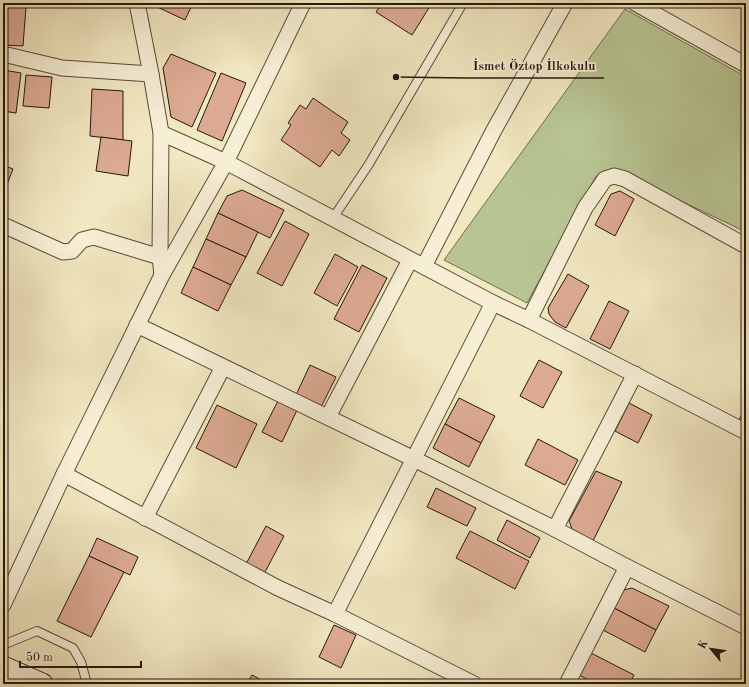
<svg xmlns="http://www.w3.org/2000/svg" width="749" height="687" viewBox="0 0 749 687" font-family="'Old Standard TT',serif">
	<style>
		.green { fill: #b8c593; stroke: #6f6e50 }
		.building { fill: #dcaa93; stroke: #26170d }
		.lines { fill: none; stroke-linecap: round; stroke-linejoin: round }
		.service-casing { stroke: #594b3a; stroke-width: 10 }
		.minor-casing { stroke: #594b3a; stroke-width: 17 }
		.secondary-casing { stroke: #26170d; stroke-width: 23 }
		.service { stroke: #f6efd6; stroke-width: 8 }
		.minor { stroke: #f6efd6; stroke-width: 15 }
		.secondary { stroke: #f6efd6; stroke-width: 21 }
		.leader { fill: none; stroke: #26170d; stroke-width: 1.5 }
		.callout-dot { fill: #26170d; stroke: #f6efd6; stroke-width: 1.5 }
		.callout-label { font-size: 13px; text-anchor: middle; font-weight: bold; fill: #26170d; stroke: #f6efd6; stroke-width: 3.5; stroke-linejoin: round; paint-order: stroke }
	</style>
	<rect width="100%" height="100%" fill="#f1e7c0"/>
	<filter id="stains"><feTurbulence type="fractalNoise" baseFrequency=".005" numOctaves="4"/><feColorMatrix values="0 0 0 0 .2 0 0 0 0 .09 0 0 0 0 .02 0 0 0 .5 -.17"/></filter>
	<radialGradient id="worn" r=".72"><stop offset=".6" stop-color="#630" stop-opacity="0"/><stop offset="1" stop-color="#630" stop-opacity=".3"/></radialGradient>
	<path class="green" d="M625,9L746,77V232L614,169L596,176L527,303L444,260Z"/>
	<g class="building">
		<path d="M154,3H193L185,20L153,5Z"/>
		<path d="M382,3H432L412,35L376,12Z"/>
		<path d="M3,5L26,7L23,46L3,45Z"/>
		<path d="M171,54L216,73L192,127L171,117L163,68Z"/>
		<path d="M3,70L21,73L16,113L3,111Z"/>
		<path d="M221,73L246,83L222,141L197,130Z"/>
		<path d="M26,75L52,77L49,108L23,106Z"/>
		<path d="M92,89L123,91V140L90,136Z"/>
		<path d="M313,98L348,122L341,133L350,140L339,156L332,150L320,167L281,140L291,125L288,123L300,105L306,109Z"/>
		<path d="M101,137L132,141L128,176L96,171Z"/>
		<path d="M3,165L13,169L3,195Z"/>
		<path d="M242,190L284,210L270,238L218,213L227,196Z"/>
		<path d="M620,191L634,199L615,236L595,225L611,194Z"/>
		<path d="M218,213L258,232L246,257L206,239Z"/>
		<path d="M285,221L309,234L282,286L257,273Z"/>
		<path d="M206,239L246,257L231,285L193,267Z"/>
		<path d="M335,254L358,267L337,306L314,293Z"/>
		<path d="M362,265L387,278L359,332L334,319Z"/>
		<path d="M193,267L231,285L218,311L181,293Z"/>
		<path d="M568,274L589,286L566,328L555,322L549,314L548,308Z"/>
		<path d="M609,301L629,311L610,349L590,339Z"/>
		<path d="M539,360L562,372L543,408L520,396Z"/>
		<path d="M310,365L336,377L321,407L296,395Z"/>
		<path d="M459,398L495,416L481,443L445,424Z"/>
		<path d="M278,401L297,410L282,442L262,432Z"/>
		<path d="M629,403L652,415L638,443L615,431Z"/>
		<path d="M217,405L257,424L236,468L196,448Z"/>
		<path d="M746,406V424L739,420Z"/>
		<path d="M445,424L481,443L469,467L433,448Z"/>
		<path d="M538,439L578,460L565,485L525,465Z"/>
		<path d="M596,471L622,482L593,541L572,529L569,521Z"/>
		<path d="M436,488L476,508L467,526L427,507Z"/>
		<path d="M507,520L540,538L530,558L497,540Z"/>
		<path d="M266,526L284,536L264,574L246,564Z"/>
		<path d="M470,531L529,561L515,589L456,558Z"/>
		<path d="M97,538L138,557L130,575L89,556Z"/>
		<path d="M89,556L124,572L91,637L57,621Z"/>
		<path d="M632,588L669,606L656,630L614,608L624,590Z"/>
		<path d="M614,608L656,630L645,652L603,630Z"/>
		<path d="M334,625L356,635L341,668L319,657Z"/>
		<path d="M591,653L634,675L629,684H596L579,675Z"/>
		<path d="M252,675L269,684H247Z"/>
	</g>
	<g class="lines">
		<g class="service-casing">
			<g id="service">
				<path d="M333,218L369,164L463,3"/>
				<path d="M3,645L37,631L73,648L81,662L87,684"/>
			</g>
		</g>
		<g class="minor-casing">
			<g id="minor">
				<path d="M137,3L151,74L161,133L160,257L162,275"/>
				<path d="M635,3L746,65"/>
				<path d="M3,54L62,68L151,74"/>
				<path d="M161,133L226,162L493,303L529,320L746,432"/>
				<path d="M3,225L63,252L72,251L82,240L94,237L160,257"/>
				<path d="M424,266L494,130L565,3"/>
				<path d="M529,320L585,208L605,179L614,176L625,179L746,246"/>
				<path d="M137,325L414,459L555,529L627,567L746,627"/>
				<path d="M328,417L410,260"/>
				<path d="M64,474L278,588L335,614L474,684"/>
				<path d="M145,518L223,367"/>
				<path d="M555,529L635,374"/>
				<path d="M3,605L64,474L162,275L226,162L303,3"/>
				<path d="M335,614L493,303"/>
				<path d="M567,684L627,567"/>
			</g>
		</g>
		<g class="secondary-casing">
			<path id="secondary" d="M3,667L42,684"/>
		</g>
		<use href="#service" class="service"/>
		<use href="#minor" class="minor"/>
		<use href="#secondary" class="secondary"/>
	</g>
	<path class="leader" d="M396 77L465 78H604"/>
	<circle class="callout-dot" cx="396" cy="77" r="4"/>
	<g class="callout-label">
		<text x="534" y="70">İsmet Öztop İlkokulu</text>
	</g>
	<rect width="749" height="687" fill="none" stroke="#f1e7c0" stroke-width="16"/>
	<rect x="4" y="4" width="741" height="679" fill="none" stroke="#26170d" stroke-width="2"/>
	<rect x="8" y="8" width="733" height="671" fill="none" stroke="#26170d"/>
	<g transform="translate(711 649) rotate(299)" stroke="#f6efd6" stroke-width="3" paint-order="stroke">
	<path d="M0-3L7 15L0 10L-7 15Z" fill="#26170d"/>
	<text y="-6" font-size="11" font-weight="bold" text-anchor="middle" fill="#26170d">K</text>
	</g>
	<path d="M20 661v6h121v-6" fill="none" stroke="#26170d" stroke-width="2"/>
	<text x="26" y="661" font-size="12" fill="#26170d" stroke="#f6efd6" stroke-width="3" paint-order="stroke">50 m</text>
	<rect width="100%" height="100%" filter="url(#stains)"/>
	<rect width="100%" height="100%" fill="url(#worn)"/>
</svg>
